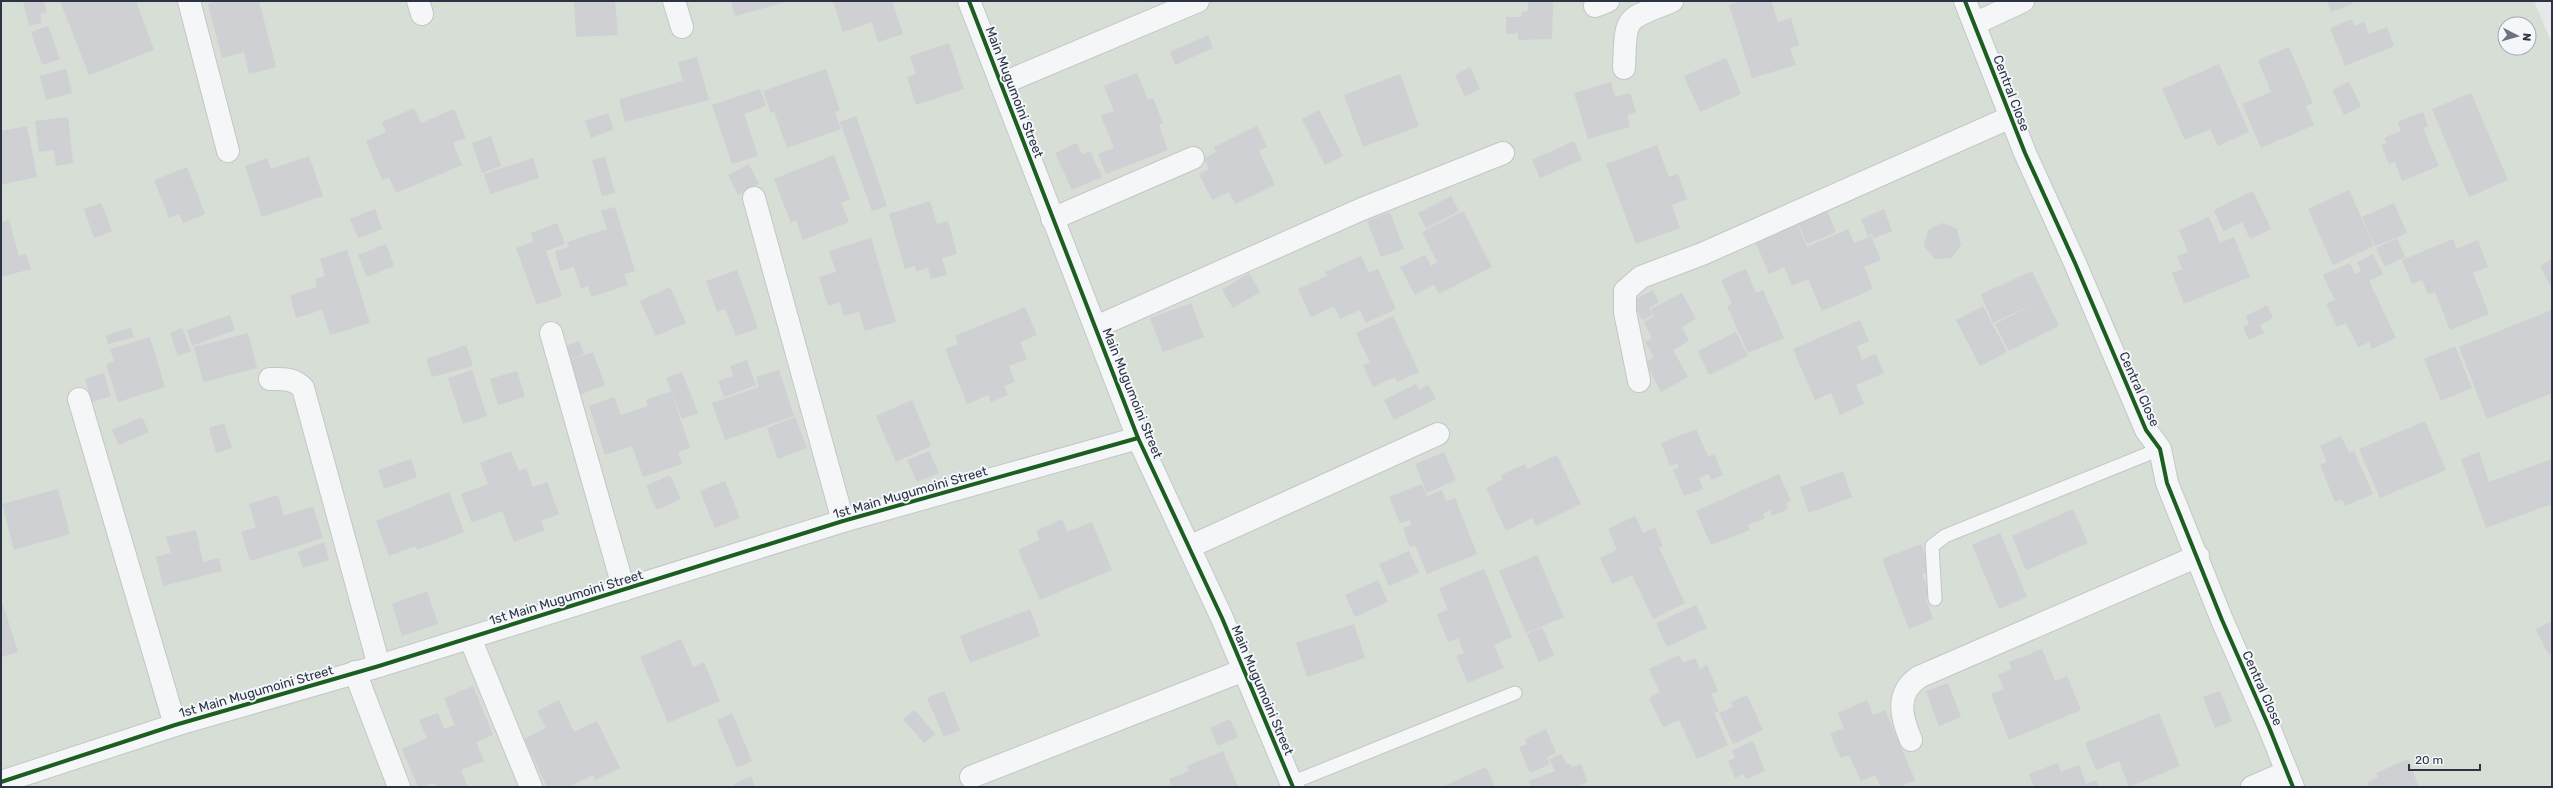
<svg xmlns="http://www.w3.org/2000/svg" width="2553" height="788" viewBox="0 0 2553 788" font-family="Rubik,sans-serif">
	<style>
		.green { fill: #d6ded6; fill-rule: evenodd }
		.building { fill: #ced0d3 }
		.lines { fill: none; stroke-linecap: round; stroke-linejoin: round }
		.lane-casing { stroke: #c4c6c8; stroke-width: 15 }
		.street-casing { stroke: #c4c6c8; stroke-width: 24 }
		.lane { stroke: #f5f6f7; stroke-width: 13 }
		.street { stroke: #f5f6f7; stroke-width: 22 }
		.cycleway-casing { stroke: #f4f6f9; stroke-width: 6 }
		.cycleway { stroke: #1b5e20; stroke-width: 4 }
		.labels { text-anchor: middle; stroke-width: 4; stroke-linejoin: round; paint-order: stroke }
		.street-label { font-size: 13px; fill: #2b3445; stroke: #f4f6f9 }
	</style>
	<rect width="100%" height="100%" fill="#e6e8ea"/>
	<path class="green" d="M1,1H2534L2552,44V787H1ZM2505,24H2529V48H2505Z"/>
	<g class="building">
		<path d="M23,1H44L47,12L40,14L42,23L29,26Z"/>
		<path d="M60,1H136L154,50L89,75Z"/>
		<path d="M219,1H259L276,67L249,74L244,52L222,58L208,4Z"/>
		<path d="M574,1H615L618,35L576,37Z"/>
		<path d="M731,1H790L735,16Z"/>
		<path d="M833,1H892L903,34L878,42L872,22L843,32Z"/>
		<path d="M1528,1H1553L1552,39L1518,40V33L1506,34V17H1521L1522,12L1528,11Z"/>
		<path d="M1741,1H1771L1778,22L1791,18L1799,45L1790,48L1796,65L1752,78L1729,5Z"/>
		<path d="M2327,1H2352L2353,4L2331,12Z"/>
		<path d="M2352,19L2354,26L2364,22L2369,34L2387,27L2394,46L2345,66L2330,28Z"/>
		<path d="M48,26L60,59L42,65L31,32Z"/>
		<path d="M1208,35L1213,48L1175,65L1170,52Z"/>
		<path d="M949,43L964,89L916,105L907,77L916,74L910,56Z"/>
		<path d="M2289,47L2313,103L2306,106L2314,125L2261,148L2242,104L2271,92L2258,60Z"/>
		<path d="M697,57L709,100L625,122L619,99L683,81L678,62Z"/>
		<path d="M1726,58L1741,94L1700,112L1684,76Z"/>
		<path d="M2219,64L2249,132L2218,146L2210,129L2185,140L2162,89Z"/>
		<path d="M1470,67L1480,89L1465,97L1455,75Z"/>
		<path d="M66,69L72,93L46,100L40,76Z"/>
		<path d="M826,69L840,110L835,112L841,129L787,148L774,111L771,113L763,91Z"/>
		<path d="M1137,73L1148,100L1153,98L1163,123L1159,125L1168,150L1106,174L1098,154L1114,148L1101,116L1114,111L1104,86Z"/>
		<path d="M1400,74L1419,126L1363,147L1344,95Z"/>
		<path d="M1611,82L1615,97L1630,93L1636,112L1627,115L1630,127L1588,139L1574,93Z"/>
		<path d="M2349,82L2361,106L2344,115L2332,90Z"/>
		<path d="M760,89L766,106L744,114L758,156L732,164L712,105Z"/>
		<path d="M2471,93L2508,180L2469,197L2432,109Z"/>
		<path d="M414,108L421,123L454,109L466,138L453,143L462,165L396,193L389,177L382,180L366,141L386,132L382,122Z"/>
		<path d="M1319,110L1343,156L1325,165L1302,119Z"/>
		<path d="M2423,112L2428,126L2423,128L2439,166L2402,181L2395,162L2389,164L2381,145L2387,143L2384,138L2401,131L2398,122Z"/>
		<path d="M608,113L614,129L591,138L585,121Z"/>
		<path d="M856,116L887,206L872,211L840,122Z"/>
		<path d="M68,117L73,163L56,166L54,150L39,152L35,121Z"/>
		<path d="M27,126L37,177L1,185V131Z"/>
		<path d="M1257,126L1267,147L1259,151L1275,185L1235,204L1229,192L1212,200L1199,174L1209,169L1204,159L1216,152L1214,147Z"/>
		<path d="M491,136L501,166L482,173L472,143Z"/>
		<path d="M1574,141L1582,160L1540,178L1532,160Z"/>
		<path d="M1077,143L1082,155L1090,151L1102,177L1072,190L1055,153Z"/>
		<path d="M1657,145L1669,177L1678,174L1687,199L1672,205L1680,228L1636,244L1606,164Z"/>
		<path d="M834,155L850,199L841,203L849,222L803,240L796,220L791,223L774,179Z"/>
		<path d="M309,156L323,196L262,217L245,166L267,158L271,169Z"/>
		<path d="M605,157L615,193L602,196L592,160Z"/>
		<path d="M533,158L539,178L490,194L484,174Z"/>
		<path d="M749,164L759,184L738,195L728,175Z"/>
		<path d="M187,167L205,214L183,223L179,214L169,218L154,180Z"/>
		<path d="M2349,190L2374,246L2333,265L2308,209Z"/>
		<path d="M2253,191L2271,229L2250,239L2242,222L2223,231L2214,210Z"/>
		<path d="M1451,196L1459,211L1426,228L1418,213Z"/>
		<path d="M930,201L937,224L948,221L957,254L942,258L947,275L931,279L928,268L916,271L915,266L905,269L889,214Z"/>
		<path d="M101,203L112,231L94,238L84,209Z"/>
		<path d="M2394,203L2407,233L2375,246L2362,217Z"/>
		<path d="M615,207L635,271L624,274L628,285L591,297L588,286L581,289L574,267L560,271L555,251L569,247L567,242L607,229L601,211Z"/>
		<path d="M375,209L382,229L358,238L350,219Z"/>
		<path d="M1826,209L1836,232L1807,244L1797,221Z"/>
		<path d="M1884,209L1892,231L1873,239L1872,234L1868,236L1861,219Z"/>
		<path d="M1463,211L1492,267L1439,294L1434,285L1415,295L1400,267L1425,255L1431,266L1437,262L1422,232Z"/>
		<path d="M1390,212L1404,249L1381,257L1367,221Z"/>
		<path d="M2209,217L2220,243L2234,237L2250,277L2184,304L2172,273L2182,269L2177,256L2188,252L2179,230Z"/>
		<path d="M9,220L19,256L26,254L31,269L1,277V222Z"/>
		<path d="M1796,221L1807,247L1848,229L1854,243L1871,236L1881,260L1864,267L1873,289L1822,311L1808,279L1792,286L1784,267L1769,274L1754,239Z"/>
		<path d="M557,223L565,244L546,251L562,296L537,305L516,248L534,241L531,233Z"/>
		<path d="M1942,223L1957,229L1961,245L1951,258L1935,259L1924,246L1928,230Z"/>
		<path d="M871,238L896,322L865,331L859,312L844,316L840,302L828,306L819,277L836,272L829,251Z"/>
		<path d="M2397,238L2405,257L2385,267L2376,248Z"/>
		<path d="M2453,239L2457,249L2478,240L2488,267L2473,273L2489,314L2450,330L2435,292L2428,294L2422,280L2412,284L2402,260Z"/>
		<path d="M386,244L394,266L367,277L358,255Z"/>
		<path d="M347,250L370,323L330,335L322,310L296,318L290,295L317,287L315,279L325,276L320,259Z"/>
		<path d="M2373,254L2383,274L2369,281L2396,338L2372,349L2369,342L2358,347L2346,323L2337,327L2326,304L2335,300L2323,275L2350,263L2355,274L2361,271L2357,262Z"/>
		<path d="M1361,256L1369,273L1378,269L1396,309L1366,323L1360,310L1340,319L1334,306L1311,317L1298,289L1327,276L1325,272Z"/>
		<path d="M2552,259V284L2550,285L2540,266Z"/>
		<path d="M1746,269L1756,293L1763,290L1784,338L1748,353L1727,306L1732,304L1721,280Z"/>
		<path d="M737,270L758,328L736,336L725,309L717,312L706,281Z"/>
		<path d="M2032,271L2059,326L2009,351L1995,324L2038,302L1993,323L1981,294Z"/>
		<path d="M1249,273L1260,292L1233,308L1222,290Z"/>
		<path d="M670,287L686,323L656,336L640,301Z"/>
		<path d="M1653,290L1659,302L1649,308L1653,315L1642,320L1632,301Z"/>
		<path d="M1682,293L1696,319L1682,327L1689,341L1673,350L1688,377L1661,392L1645,362L1654,357L1645,342L1652,338L1644,322L1654,316L1651,309Z"/>
		<path d="M1191,303L1204,337L1163,352L1150,318Z"/>
		<path d="M2267,305L2273,318L2260,325L2264,333L2249,340L2243,327L2249,324L2246,316Z"/>
		<path d="M1983,306L2007,352L1980,366L1956,320Z"/>
		<path d="M1025,307L1037,335L1020,342L1027,359L1009,366L1015,382L1004,386L1008,395L991,402L988,395L967,404L945,349L958,344L955,336Z"/>
		<path d="M2552,310V393L2487,419L2459,347Z"/>
		<path d="M230,315L235,330L192,346L187,330Z"/>
		<path d="M1393,316L1419,372L1397,382L1395,377L1373,387L1363,365L1370,362L1356,333Z"/>
		<path d="M1860,320L1869,341L1857,346L1862,360L1876,354L1884,373L1856,385L1864,404L1840,415L1831,393L1815,400L1793,349Z"/>
		<path d="M131,328L134,337L108,344L106,335Z"/>
		<path d="M182,328L191,351L178,356L170,333Z"/>
		<path d="M1736,332L1748,356L1709,375L1698,351Z"/>
		<path d="M248,333L257,368L203,382L194,347Z"/>
		<path d="M150,337L165,387L118,402L106,364L114,361L110,349Z"/>
		<path d="M579,341L584,354L567,362L593,352L605,385L574,397L558,349Z"/>
		<path d="M466,345L473,366L432,377L426,359Z"/>
		<path d="M2455,346L2472,388L2441,401L2424,359Z"/>
		<path d="M747,360L756,385L724,397L718,381L733,376L730,366Z"/>
		<path d="M472,370L487,416L463,424L448,378Z"/>
		<path d="M779,370L794,416L725,440L712,403L759,387L756,377Z"/>
		<path d="M517,371L525,397L498,405L490,379Z"/>
		<path d="M682,372L698,413L682,419L666,378Z"/>
		<path d="M104,373L111,396L92,402L85,379Z"/>
		<path d="M1416,384L1419,390L1428,385L1436,399L1394,420L1384,400Z"/>
		<path d="M671,391L690,448L678,452L682,464L643,477L632,446L605,455L589,406L614,397L621,415L648,406L646,400Z"/>
		<path d="M912,400L931,446L896,462L876,416Z"/>
		<path d="M142,417L149,432L119,445L112,430Z"/>
		<path d="M795,417L807,448L778,459L767,428Z"/>
		<path d="M2425,421L2446,470L2380,498L2359,449Z"/>
		<path d="M224,423L232,448L216,453L209,428Z"/>
		<path d="M1696,429L1708,457L1714,454L1723,475L1711,480L1709,474L1699,478L1703,489L1684,496L1673,470L1679,467L1677,463L1670,466L1661,443Z"/>
		<path d="M2341,436L2349,453L2354,451L2373,494L2345,506L2342,499L2335,502L2320,465L2327,462L2320,446Z"/>
		<path d="M511,451L519,471L526,468L533,487L547,482L559,514L541,521L545,530L514,542L502,511L472,523L461,494L488,484L480,463Z"/>
		<path d="M929,451L939,473L917,482L907,460Z"/>
		<path d="M1444,452L1456,480L1427,493L1415,464Z"/>
		<path d="M2479,452L2489,482L2552,459V504L2486,528L2461,459Z"/>
		<path d="M1557,455L1581,504L1536,526L1532,518L1506,531L1486,488L1503,479L1501,475L1525,464L1527,469Z"/>
		<path d="M411,459L417,477L384,489L378,470Z"/>
		<path d="M1843,471L1852,497L1809,513L1800,487Z"/>
		<path d="M1779,474L1791,501L1786,503L1788,509L1772,516L1770,510L1763,514L1765,518L1748,525L1750,530L1711,545L1696,511Z"/>
		<path d="M670,475L681,499L657,510L646,486Z"/>
		<path d="M725,481L740,518L715,528L700,491Z"/>
		<path d="M1422,484L1427,496L1442,490L1446,501L1455,498L1477,554L1427,574L1415,545L1410,547L1403,528L1411,525L1409,520L1400,523L1389,497Z"/>
		<path d="M58,489L70,534L14,550L2,504Z"/>
		<path d="M449,492L464,532L417,550L416,546L389,556L376,521Z"/>
		<path d="M278,495L284,516L313,506L323,538L250,561L241,532L256,527L249,504Z"/>
		<path d="M2073,509L2088,543L2026,570L2012,536Z"/>
		<path d="M1635,516L1643,533L1655,528L1663,546L1659,548L1685,603L1653,619L1632,575L1612,584L1600,558L1617,550L1608,529Z"/>
		<path d="M1062,519L1067,532L1092,522L1112,570L1040,600L1018,550L1040,540L1036,531Z"/>
		<path d="M196,530L203,562L219,558L222,571L163,586L156,557L171,553L166,537Z"/>
		<path d="M2000,533L2027,597L1999,609L1972,545Z"/>
		<path d="M324,542L329,560L303,568L298,552Z"/>
		<path d="M1921,544L1931,570L1922,574L1931,597L1926,599L1933,619L1909,629L1882,559Z"/>
		<path d="M1409,551L1419,573L1389,586L1379,564Z"/>
		<path d="M1537,555L1564,617L1526,633L1499,571Z"/>
		<path d="M1484,569L1512,637L1494,645L1504,668L1468,683L1456,656L1464,653L1458,638L1448,642L1437,614L1448,610L1439,588Z"/>
		<path d="M1378,580L1388,602L1355,617L1345,595Z"/>
		<path d="M427,591L438,624L402,636L392,604Z"/>
		<path d="M1,599L18,652L1,657Z"/>
		<path d="M1696,605L1707,628L1667,647L1656,623Z"/>
		<path d="M1030,609L1040,636L970,663L960,636Z"/>
		<path d="M2552,621V652L2548,654L2536,629Z"/>
		<path d="M1354,624L1365,658L1307,677L1296,643Z"/>
		<path d="M1542,627L1554,655L1539,662L1527,634Z"/>
		<path d="M681,639L693,667L704,662L720,701L668,723L640,657Z"/>
		<path d="M2042,649L2055,681L2067,676L2081,710L2009,740L1991,694L2004,689L1998,675L2012,669L2009,662Z"/>
		<path d="M1679,655L1683,663L1695,658L1700,669L1707,665L1718,691L1711,694L1719,711L1714,713L1728,745L1697,759L1679,720L1663,727L1649,698L1660,692L1649,669Z"/>
		<path d="M1948,683L1961,717L1939,726L1926,691Z"/>
		<path d="M473,686L493,735L476,742L484,761L461,770L468,787H436L435,783L418,787L402,749L427,738L419,720L438,713L444,729L455,725L444,698Z"/>
		<path d="M944,691L960,730L944,737L927,698Z"/>
		<path d="M2220,691L2232,721L2215,728L2203,697Z"/>
		<path d="M1747,695L1763,730L1733,744L1719,713L1733,707L1731,702Z"/>
		<path d="M559,700L574,732L597,721L620,768L595,780L593,775L569,787H547L524,739L546,728L537,711Z"/>
		<path d="M1867,700L1873,715L1885,710L1915,780L1900,787H1881L1875,775L1861,781L1849,755L1841,758L1830,734L1844,728L1838,713Z"/>
		<path d="M915,710L935,734L924,743L903,719Z"/>
		<path d="M732,713L752,761L737,768L717,720Z"/>
		<path d="M2159,713L2180,766L2129,787L2119,761L2096,770L2085,743Z"/>
		<path d="M1230,719L1238,737L1218,746L1210,728Z"/>
		<path d="M1546,729L1556,753L1547,757L1550,764L1530,773L1519,747L1527,744L1525,739Z"/>
		<path d="M1753,741L1765,771L1746,779L1743,774L1735,778L1728,761L1735,758L1732,750Z"/>
		<path d="M1223,751L1238,787H1172L1169,779L1189,771L1187,766Z"/>
		<path d="M1562,754L1567,765L1570,764L1572,767L1581,764L1588,782L1576,787H1531L1529,781L1555,771L1549,759Z"/>
		<path d="M2408,759L2419,787H2369L2367,782L2378,777L2376,773Z"/>
		<path d="M2058,763L2061,772L2079,765L2086,784L2096,780L2099,787H2034L2029,774Z"/>
		<path d="M1486,767L1495,787H1442Z"/>
		<path d="M751,776L755,787H735L734,784Z"/>
	</g>
	<g class="lines">
		<g class="lane-casing">
			<g id="lane">
				<path d="M1935,599L1932,546L1945,536L2160,449"/>
				<path d="M1291,783L1515,693"/>
			</g>
		</g>
		<g class="street-casing">
			<g id="street">
				<path d="M189,1L228,151"/>
				<path d="M418,1L422,14"/>
				<path d="M674,1L682,27"/>
				<path d="M969,1L1138,438L1222,618L1293,787"/>
				<path d="M1965,1L2025,153L2075,263L2146,430L2160,449L2167,483L2222,620L2269,727L2293,787"/>
				<path d="M1595,6L1608,1"/>
				<path d="M1974,24L2023,1"/>
				<path d="M1624,68C1626,14 1624,21 1672,1"/>
				<path d="M1001,84L1198,1"/>
				<path d="M754,198L843,521"/>
				<path d="M1052,219L1193,158"/>
				<path d="M1096,327L1362,209L1503,153"/>
				<path d="M551,333L624,590"/>
				<path d="M270,379C284,379 293,378 303,388L379,666"/>
				<path d="M1639,381L1625,312V291L1641,277L1702,254L2011,117"/>
				<path d="M79,399L175,725"/>
				<path d="M1189,547L1438,434"/>
				<path d="M470,638L531,787"/>
				<path d="M355,672L399,787"/>
				<path d="M1911,740C1901,717 1895,693 1919,677L2198,556"/>
				<path d="M971,777L1244,670"/>
				<path d="M1,782L175,725L379,666L843,521L1138,438"/>
				<path d="M2252,787L2287,772"/>
			</g>
		</g>
		<use href="#lane" class="lane"/>
		<use href="#street" class="street"/>
		<g class="cycleway-casing">
			<g id="cycleway">
				<path d="M969,1L1138,438L1222,618L1293,787"/>
				<path d="M1965,1L2025,153L2075,263L2146,430L2160,449L2167,483L2222,620L2269,727L2293,787"/>
				<path d="M1,782L175,725L379,666L843,521L1138,438"/>
			</g>
		</g>
		<use href="#cycleway" class="cycleway"/>
	</g>
	<g class="labels">
		<g class="street-label">
			<text transform="translate(1015 92) rotate(69)" y="5">Main Mugumoini Street</text>
			<text transform="translate(2012 93) rotate(69)" y="5">Central Close</text>
			<text transform="translate(2140 389) rotate(66)" y="5">Central Close</text>
			<text transform="translate(1133 393) rotate(68)" y="5">Main Mugumoini Street</text>
			<text transform="translate(910 492) rotate(-16)" y="5">1st Main Mugumoini Street</text>
			<text transform="translate(566 597) rotate(-17)" y="5">1st Main Mugumoini Street</text>
			<text transform="translate(2263 688) rotate(66)" y="5">Central Close</text>
			<text transform="translate(1263 690) rotate(67)" y="5">Main Mugumoini Street</text>
			<text transform="translate(256 691) rotate(-16)" y="5">1st Main Mugumoini Street</text>
		</g>
	</g>
	<rect width="2553" height="788" fill="none" stroke="#2b3445" stroke-width="4"/>
	<g transform="translate(2517 36) rotate(96)"><circle r="19" fill="#f4f6f9" stroke="#a4a8b1"/>
	<path d="M0-3L7 15L0 10L-7 15Z" fill="#6c737f"/>
	<text y="-6" font-size="11" font-weight="bold" text-anchor="middle" fill="#2b3445">N</text>
	</g>
	<path d="M2409 764v6h71v-6" fill="none" stroke="#2b3445" stroke-width="2"/>
	<text x="2415" y="764" font-size="12" fill="#2b3445" stroke="#f4f6f9" stroke-width="3" paint-order="stroke">20 m</text>
</svg>
